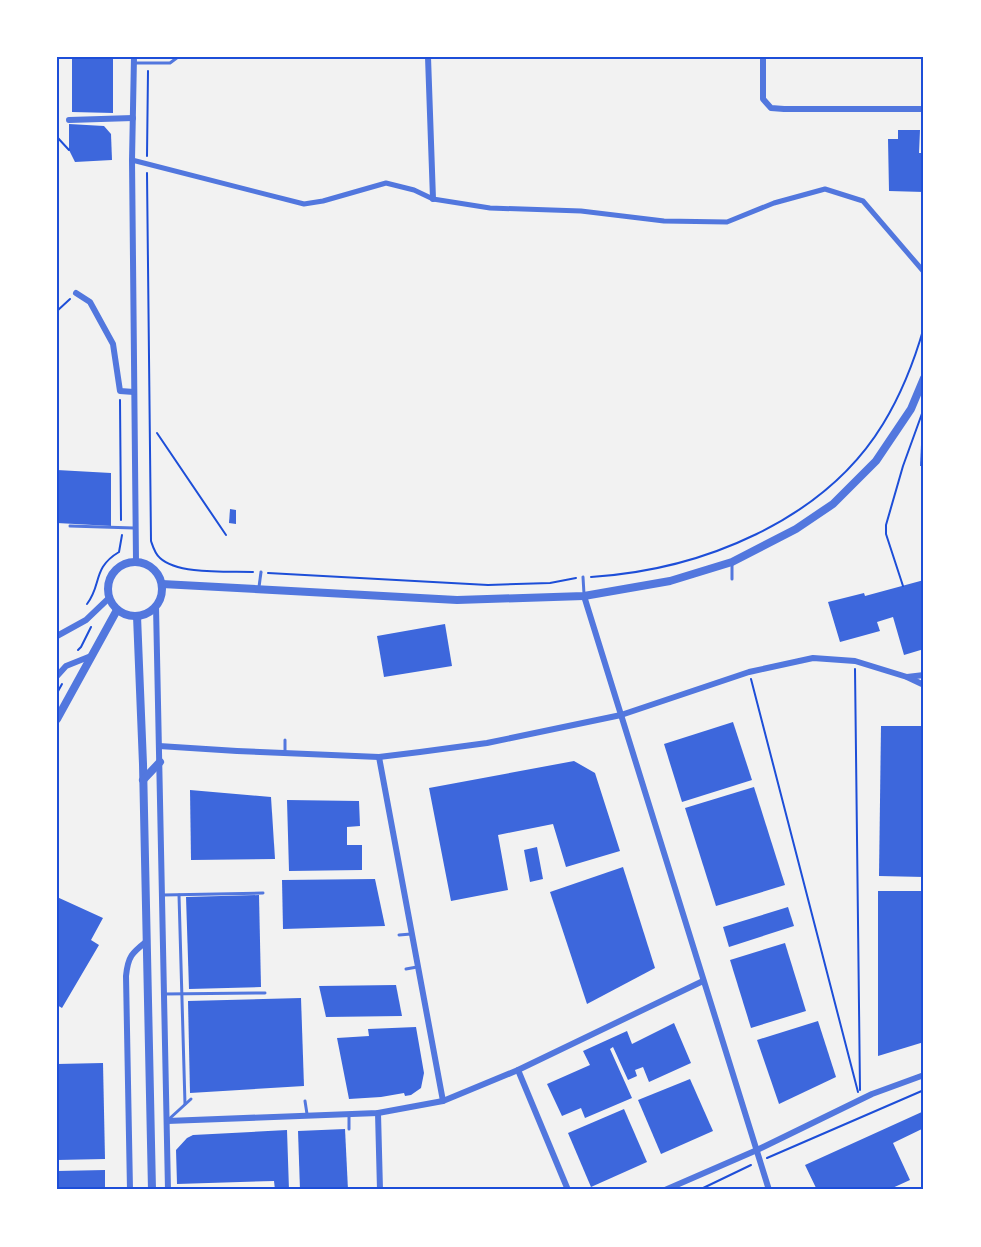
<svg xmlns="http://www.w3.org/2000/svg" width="981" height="1247" viewBox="0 0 981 1247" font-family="Helvetica,sans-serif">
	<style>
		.building { fill: #3d67dc }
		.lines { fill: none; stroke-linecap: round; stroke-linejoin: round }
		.path { stroke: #1d4ed8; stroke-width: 2 }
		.service { stroke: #5277de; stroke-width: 3 }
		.pedestrian { stroke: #5277de; stroke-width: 5 }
		.minor { stroke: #5277de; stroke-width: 6 }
		.tertiary { stroke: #5277de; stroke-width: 8 }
		.neatline { fill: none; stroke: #1d4ed8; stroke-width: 2 }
	</style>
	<rect width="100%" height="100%" fill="#f2f2f2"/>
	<g class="building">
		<path d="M72,57H113V113L72,112Z"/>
		<path d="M69,124L104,126L111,134L112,160L75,162L69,150Z"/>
		<path d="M898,130H920L919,153H924V192L889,191L888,139H898Z"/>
		<path d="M921,445H924V466H920Z"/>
		<path d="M57,470L111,473V526L57,523Z"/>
		<path d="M230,509L236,510V524L229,523Z"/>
		<path d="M924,580V649L904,655L893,617L877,622L880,631L840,642L828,602L864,593L865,596Z"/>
		<path d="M445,624L452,666L384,677L377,636Z"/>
		<path d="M733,722L752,780L682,802L664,744Z"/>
		<path d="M881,726H924V877L879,876Z"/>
		<path d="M574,761L595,773L620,851L566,867L553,824L498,835L508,890L451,901L429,788Z"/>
		<path d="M754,787L785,885L716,906L685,808Z"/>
		<path d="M190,790L271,797L275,859L191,860Z"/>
		<path d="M287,800L359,801L360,826L347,827V845H362V870L289,871Z"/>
		<path d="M537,847L543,879L530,882L524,850Z"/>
		<path d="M623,867L655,968L587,1004L550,892Z"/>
		<path d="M375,879L385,926L283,929L282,880Z"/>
		<path d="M878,891H924V1042L878,1056Z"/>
		<path d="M259,895L261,987L189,989L186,897Z"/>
		<path d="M57,897L103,918L91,940L99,945L62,1008L57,1005Z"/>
		<path d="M788,907L794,926L729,947L723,927Z"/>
		<path d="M785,943L806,1011L751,1028L730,960Z"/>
		<path d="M396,985L402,1016L326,1017L319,986Z"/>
		<path d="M301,998L304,1086L190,1093L188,1001Z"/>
		<path d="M818,1021L836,1077L779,1104L757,1040Z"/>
		<path d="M674,1023L691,1063L649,1082L643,1067L635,1070L637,1076L628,1080L613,1047L610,1049L632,1098L585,1118L581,1108L562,1116L547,1084L590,1065L583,1051L627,1031L632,1044Z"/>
		<path d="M416,1027L424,1073L421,1088L411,1095L405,1096L404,1093L381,1097L349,1099L337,1038L369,1036L368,1029Z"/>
		<path d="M103,1063L105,1159L57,1160V1064Z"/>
		<path d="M690,1079L713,1131L661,1154L638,1100Z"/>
		<path d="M624,1109L647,1162L591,1187L568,1133Z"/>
		<path d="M924,1111V1128L893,1143L910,1180L888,1190H817L805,1165Z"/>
		<path d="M345,1129L348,1190H300L298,1131Z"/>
		<path d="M287,1130L289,1190H275L274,1181L177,1184L176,1150L187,1138L193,1135Z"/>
		<path d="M105,1170V1190H57V1171Z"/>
	</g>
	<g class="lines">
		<g class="path">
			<path d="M57,137L69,150"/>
			<path d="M147,156L148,71"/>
			<path d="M147,173L151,541C153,547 155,554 160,558C178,575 229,571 253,572"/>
			<path d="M57,311L70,299"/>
			<path d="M120,400L121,520"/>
			<path d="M157,433L226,535"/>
			<path d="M268,573L488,585L550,583L576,578"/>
			<path d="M591,577C701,570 824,521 883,424C902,393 914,362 924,327"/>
			<path d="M903,586L886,534V525L903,466L924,408"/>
			<path d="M87,604C102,585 92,568 119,552L122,535"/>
			<path d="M78,650L81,647L91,627"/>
			<path d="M855,669L860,1090"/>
			<path d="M751,679L858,1092"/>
			<path d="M57,693L62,684"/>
			<path d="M767,1158L924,1090"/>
			<path d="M699,1190L751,1165"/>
		</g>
		<g class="service">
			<path d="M135,63H170L178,57"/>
			<path d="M70,526L134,528"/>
			<path d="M732,564V579"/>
			<path d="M583,577L584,594"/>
			<path d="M259,587L261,572"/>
			<path d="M285,751V740"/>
			<path d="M163,895L263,893"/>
			<path d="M179,895L185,1104"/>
			<path d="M399,935L411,934"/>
			<path d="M406,969L417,967"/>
			<path d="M164,994L265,993"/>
			<path d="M305,1101L307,1114"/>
			<path d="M349,1116V1129"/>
			<path d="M168,1120L191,1099"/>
		</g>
		<path class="pedestrian" d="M132,160L304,204L323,201L386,183L414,190L433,199L490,208L581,211L664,221L727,222L774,203L825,189L863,201L924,272"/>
		<g class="minor">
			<path d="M134,57L132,160L136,561"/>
			<path d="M428,57L433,199"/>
			<path d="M763,57V99L771,108L784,109H924"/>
			<path d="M69,120L133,118"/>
			<path d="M76,293L90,302L113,344L120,391L134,392"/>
			<path d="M584,596L769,1190"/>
			<path d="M156,606L168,1190"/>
			<path d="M57,636L86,620L109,598"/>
			<path d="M57,676L66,666L91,656"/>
			<path d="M907,677L924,675"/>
			<path d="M159,746L237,751L379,757L420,752L487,743L621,715L749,672L813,658L855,661L907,677L924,685"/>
			<path d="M379,757L443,1101"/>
			<path d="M518,1070L568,1190"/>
			<path d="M378,1113L380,1190"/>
			<path d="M167,1121L378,1113L443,1101L518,1070L703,981"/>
			<path d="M130,1190L126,976C128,956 132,953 147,941"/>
			<path d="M665,1190L757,1150L872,1094L924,1075"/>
		</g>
		<g class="tertiary">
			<circle cx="135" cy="589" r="27"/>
			<path d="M162,584L457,600L584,596L670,581L732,562L796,529L833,504L876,461L911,409L924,378"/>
			<path d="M137,616L143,764L152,1190"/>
			<path d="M57,719L117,610"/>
			<path d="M143,780L160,762"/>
		</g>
	</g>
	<rect width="981" height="1247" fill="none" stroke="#ffffff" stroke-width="117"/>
	<rect x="58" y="58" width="864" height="1130" class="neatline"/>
</svg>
